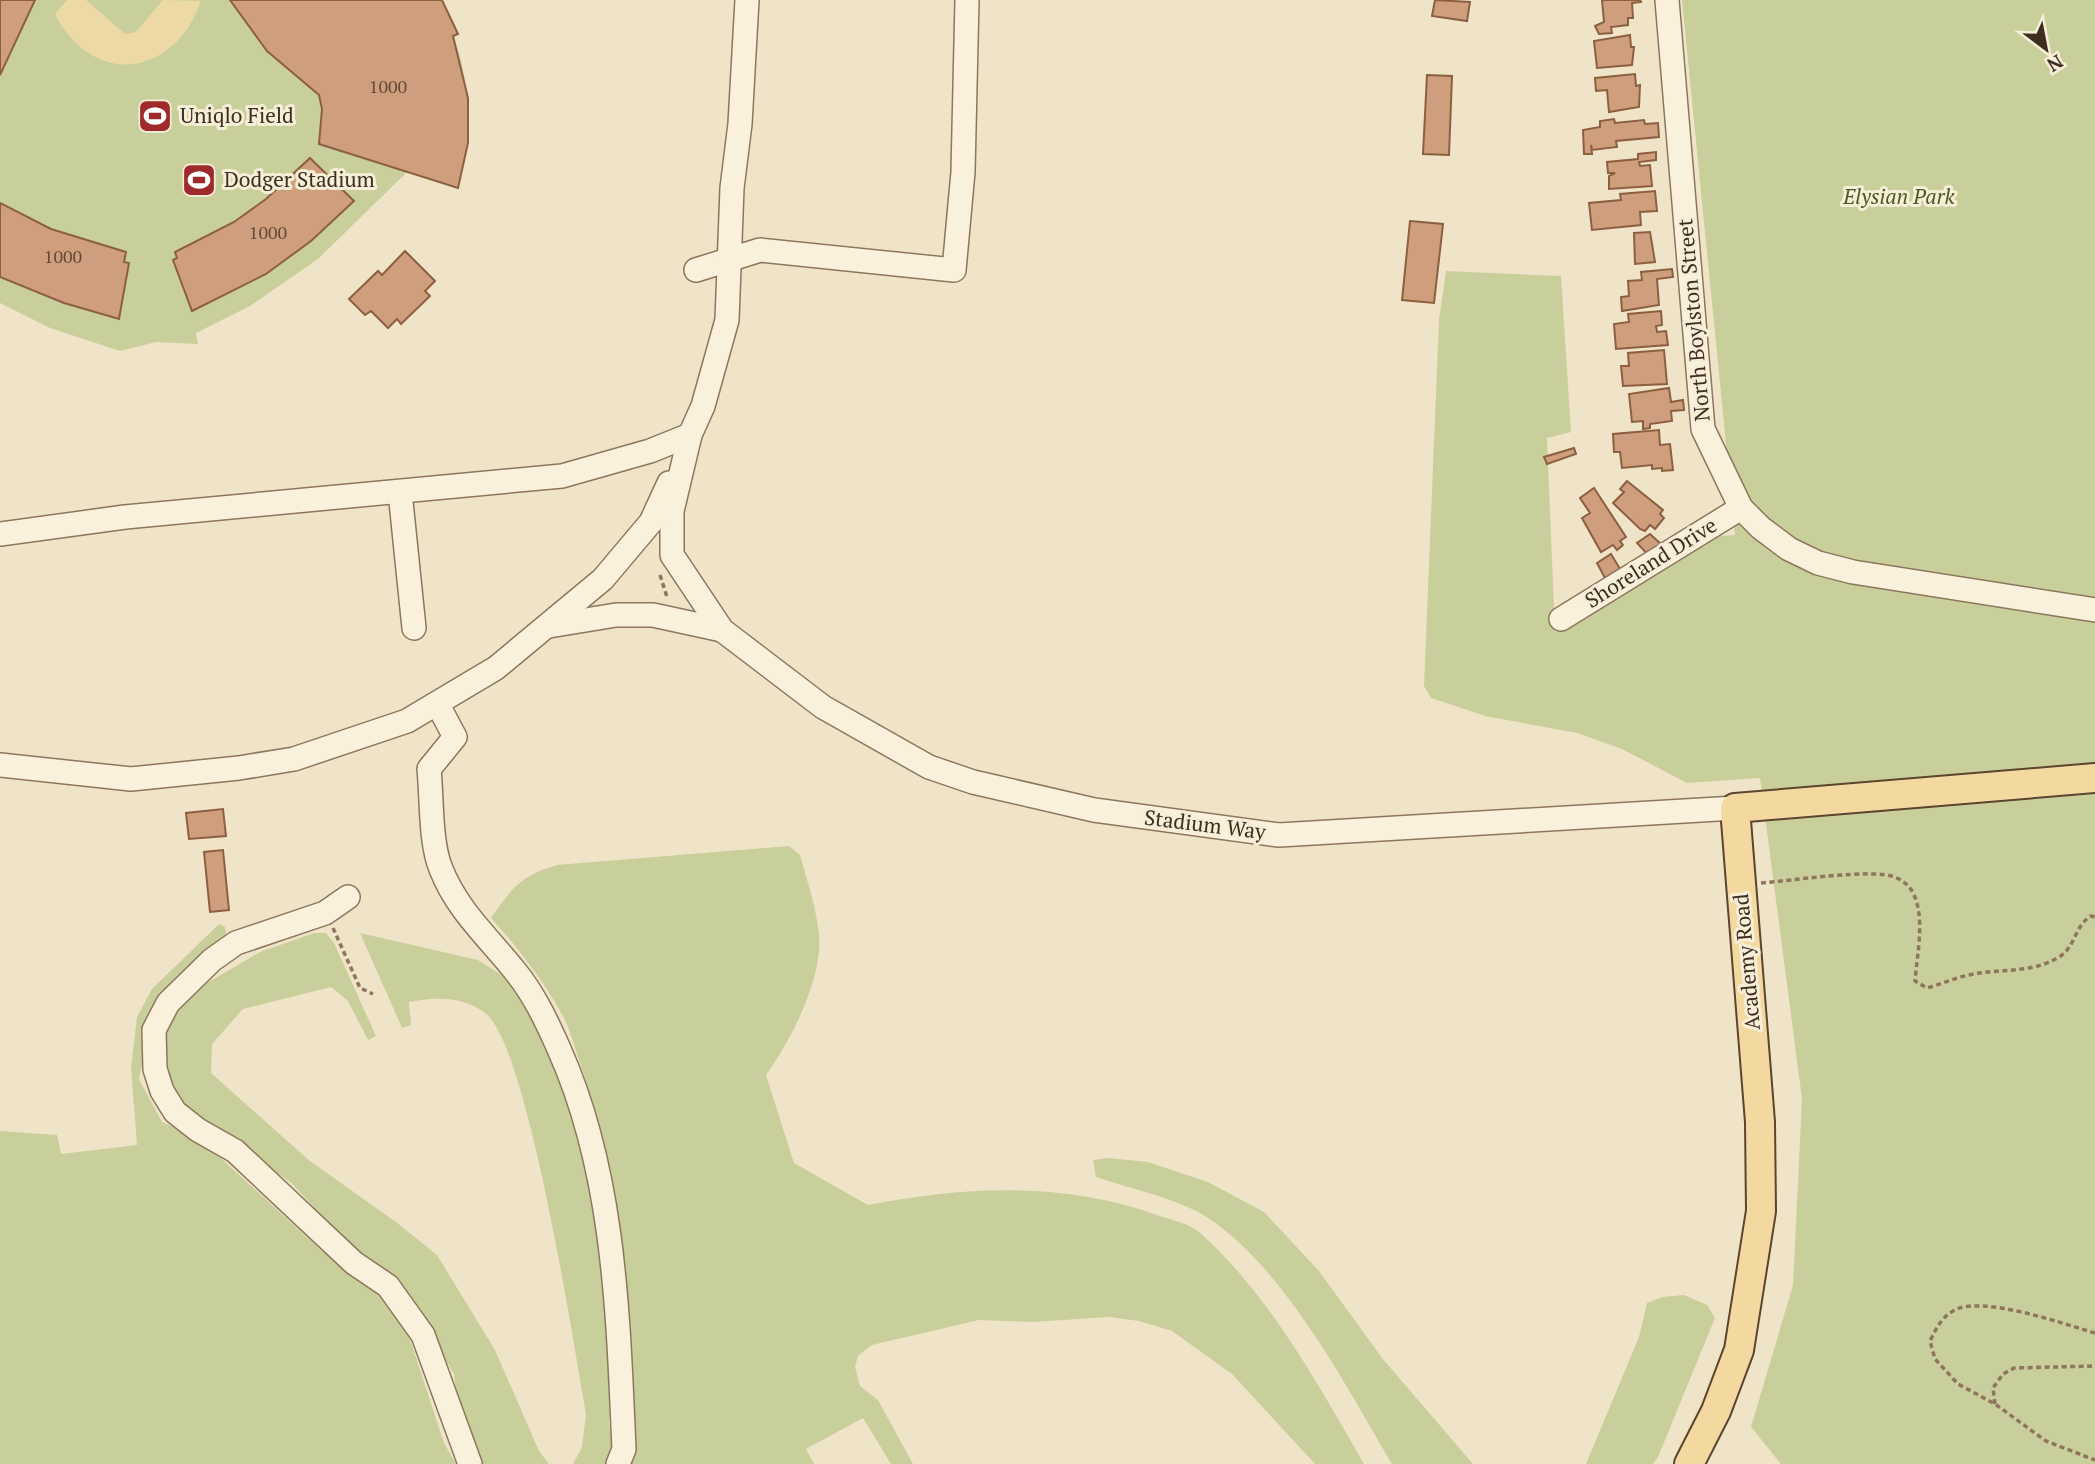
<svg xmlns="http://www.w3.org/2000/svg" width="2095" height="1464" viewBox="0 0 2095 1464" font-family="'PT Serif',serif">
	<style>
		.green { fill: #c9cf9b }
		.sand { fill: #ecd9a5 }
		.building { fill: #cf9f7d; stroke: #8d5f41; stroke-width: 2 }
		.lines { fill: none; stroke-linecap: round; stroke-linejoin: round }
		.minor-casing { stroke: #8d765c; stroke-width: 26 }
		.major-casing { stroke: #5b4430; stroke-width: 32 }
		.path { stroke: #8d765c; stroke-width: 3.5; stroke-dasharray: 5 3.5; stroke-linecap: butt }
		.minor { stroke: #faf1dc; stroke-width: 23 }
		.major { stroke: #f3d9a0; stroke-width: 28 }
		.labels { text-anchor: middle; stroke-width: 6; stroke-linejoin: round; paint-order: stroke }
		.number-label { font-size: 18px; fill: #624a37 }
		.poi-label { font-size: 21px; fill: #3d2e20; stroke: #f7eed8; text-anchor: start }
		.park-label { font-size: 21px; font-style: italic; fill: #4d5a26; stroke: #f7eed8 }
		.street-label { font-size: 21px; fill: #3d2e20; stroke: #f7eed8 }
	</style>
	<rect width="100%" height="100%" fill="#f0e4c8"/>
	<g class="green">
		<path d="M0,0H442L458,34L454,37C471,86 473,137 458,188L407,172L318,259L250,306L196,333L198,344L156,342L120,351L50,328L0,303Z"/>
		<path d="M1682,0H2095V1464H1781L1751,1427L1793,1285L1802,1099L1760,778L1687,783L1622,749L1577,733L1485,716L1431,698L1424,686L1439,320L1446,271L1561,276L1571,432L1547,438L1555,632L1583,619L1720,536L1735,535Z"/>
		<path d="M789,846L800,855C807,881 822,924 819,951C815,993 790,1041 766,1075L794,1163L868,1205C966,1186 1065,1181 1160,1216C1172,1220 1190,1224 1199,1232C1269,1294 1318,1384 1364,1464H1315L1232,1374L1172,1331L1139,1321L1109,1317L1033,1322L979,1320L872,1345L858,1356L855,1367L860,1386L878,1400L913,1464H891L863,1418L806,1449L814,1464H625C640,1341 621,1183 581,1066C575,1050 571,1031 563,1016C543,980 519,949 491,918C512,888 520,876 557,865Z"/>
		<path d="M219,924L225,927L227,938L153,1014L139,1079L162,1122L199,1138L322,1251L368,1272L405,1324L444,1443L456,1464H0V1131L57,1135L61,1154L137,1145L131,1068L137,1017L152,989Z"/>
		<path d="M314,933H326L334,943L376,1036L368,1040L348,1001L331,987L243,1009L212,1044L211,1073L310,1161L396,1222L437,1255L495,1350L539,1451L549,1464H477L459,1414L454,1374L401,1286L358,1253L291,1183L178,1099L158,1054L169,1018L202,986L260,952Z"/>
		<path d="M360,933L478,960L500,974L526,999L572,1109L596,1198L612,1325L609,1423L616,1464H573L582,1447L586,1414C574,1348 528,1044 485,1013C463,996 435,997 409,1002L411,1025L402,1028Z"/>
		<path d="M1108,1158L1148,1162L1208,1182L1264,1212L1319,1271L1382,1358L1473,1464H1392C1346,1386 1278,1256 1198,1212C1170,1197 1128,1188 1096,1177L1093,1160Z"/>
		<path d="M1684,1295L1707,1305L1715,1318L1658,1457L1653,1464H1586L1639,1337L1647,1303L1662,1297Z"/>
	</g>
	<path class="sand" d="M67,0H86L125,34L136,32L163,0L201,1C174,78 93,88 55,14Z"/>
	<g class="building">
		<path d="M0,0H35L0,75Z"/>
		<path d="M230,0H442L458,34L453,36L468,98V143L458,188L319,144L322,109L319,95L267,51Z"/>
		<path d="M1435,0L1470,2L1467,21L1432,16Z"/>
		<path d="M1602,0H1640L1641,2L1632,3L1633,18H1628V25L1611,27L1612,33L1599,34L1595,26L1604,22Z"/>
		<path d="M1630,35L1631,47H1634L1632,65L1597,68L1594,41Z"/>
		<path d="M1635,74L1636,86L1640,85L1639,107L1609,112L1607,90L1596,91L1595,78Z"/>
		<path d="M1427,75L1452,76L1449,155L1423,154Z"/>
		<path d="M1614,119L1615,123L1644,120L1645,124L1658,123L1659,137L1616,141L1617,147L1592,150L1591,145L1592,154H1584L1583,130L1600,127V121Z"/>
		<path d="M1656,152V160L1639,162L1640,166L1650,165L1652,186L1609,189V176L1615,173H1608L1607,162L1638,159V154Z"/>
		<path d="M310,158L354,201L311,241L266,274L192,311L173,260L177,258L175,252L234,222L266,199Z"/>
		<path d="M1655,191L1657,211L1640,212L1641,225L1592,230L1589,203L1621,200L1620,194Z"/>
		<path d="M0,203L51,229L126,252L124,262L129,263L119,319L64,303L0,277Z"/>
		<path d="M1410,221L1443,224L1434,303L1402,300Z"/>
		<path d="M1650,232L1655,262L1635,264L1634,233Z"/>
		<path d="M405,251L435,281L425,291L430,296L401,324L397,319L388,328L371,311L365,315L349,299L378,271L382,275Z"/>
		<path d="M1672,269L1673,277L1657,279L1659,305L1622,311L1621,297L1629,296L1628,281L1642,280L1641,272Z"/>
		<path d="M1661,311L1662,325L1656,326L1657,332L1666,331L1668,345L1616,349L1614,324L1629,322L1628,314Z"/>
		<path d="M1664,350L1667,384L1623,386L1621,366H1629L1628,353Z"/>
		<path d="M1669,388L1671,402L1683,400L1684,410L1671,411L1672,421L1650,424V428L1643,429V421L1632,422L1629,394Z"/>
		<path d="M1659,430L1660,445L1670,444L1673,470L1662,471V468L1652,469V465L1622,468L1620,452H1614L1613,434Z"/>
		<path d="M1574,448L1576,454L1547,464L1544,457Z"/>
		<path d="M1627,481L1663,510L1660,514L1664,518L1655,529L1650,525L1645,531L1640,529L1613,503L1624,492L1620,489Z"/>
		<path d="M1594,488L1626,537L1620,541L1623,545L1617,550L1613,545L1601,552L1582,518L1590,513L1580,498Z"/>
		<path d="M1650,534L1663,546L1649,556L1637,543Z"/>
		<path d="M1611,554L1620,569L1605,578L1597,563Z"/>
		<path d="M223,809L226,836L189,839L186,813Z"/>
		<path d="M223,850L229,910L210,912L204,852Z"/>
	</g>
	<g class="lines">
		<g class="minor-casing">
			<g id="minor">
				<path d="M1667,0L1703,429L1741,508L1761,528L1789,549L1818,563L1853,572L2095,610"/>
				<path d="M696,270L760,250L954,270L963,172L967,0"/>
				<path d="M690,435L672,511V555L722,630L823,707L929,767L973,782L1094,810L1279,835L1735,808"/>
				<path d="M400,492L414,628"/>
				<path d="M0,534L125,517L562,476L650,451L690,435L703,406L727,320L732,188L740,124L747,0"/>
				<path d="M1561,619L1741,508"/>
				<path d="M549,626L616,615H653L722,630"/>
				<path d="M438,705L455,737L429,769C432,798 430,843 441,869C457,910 488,937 515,971C534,994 547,1022 559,1049C615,1174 618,1315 624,1449L618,1464"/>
				<path d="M0,765L131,779L239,768L294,759L407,721L496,668L603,579L651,522L669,483"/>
				<path d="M348,897L325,913L236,943L212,960L168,1003L154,1030L155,1069L162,1091L175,1112L198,1130L235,1151L354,1263L388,1286L423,1335L470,1464"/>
			</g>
		</g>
		<g class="major-casing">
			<path id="major" d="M1689,1464L1716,1411L1739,1350L1761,1211L1760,1122L1735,808L2095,778"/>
		</g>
		<g class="path">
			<path d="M660,575L667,597"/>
			<path d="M1761,883C1790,881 1872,868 1895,877C1904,881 1910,886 1914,895C1925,919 1917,955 1915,981L1927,988C1941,984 1955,978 1969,975C2000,968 2031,974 2059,957C2076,947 2074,926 2091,916L2095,917"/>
			<path d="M333,928L360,988L373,994"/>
			<path d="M2095,1333C2064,1324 1980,1294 1953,1311C1941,1318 1936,1329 1930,1341L1935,1359L1958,1384L1995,1404L2046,1441L2095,1460"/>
			<path d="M1995,1404L1993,1388L2003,1374L2014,1368L2095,1366"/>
		</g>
		<use href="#minor" class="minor"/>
		<use href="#major" class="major"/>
	</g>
	<defs>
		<g id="stadium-square" transform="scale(1.75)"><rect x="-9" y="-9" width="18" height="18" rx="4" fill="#9e2a2b" stroke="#f7eed8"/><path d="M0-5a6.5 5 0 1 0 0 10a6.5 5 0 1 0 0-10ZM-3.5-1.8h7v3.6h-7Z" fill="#fff"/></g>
	</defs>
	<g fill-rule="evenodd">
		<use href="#stadium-square" x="155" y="116"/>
		<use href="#stadium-square" x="199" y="180"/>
	</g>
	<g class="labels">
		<g class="number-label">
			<text x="388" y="93">1000</text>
			<text x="268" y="239">1000</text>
			<text x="63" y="263">1000</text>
		</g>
		<g class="poi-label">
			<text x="180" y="123">Uniqlo Field</text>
			<text x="224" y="187">Dodger Stadium</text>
		</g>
		<g class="park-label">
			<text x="1899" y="204">Elysian Park</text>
		</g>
		<g class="street-label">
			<text transform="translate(1694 320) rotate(-95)" y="7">North Boylston Street</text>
			<text transform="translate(1651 563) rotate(-32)" y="7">Shoreland Drive</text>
			<text transform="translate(1205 825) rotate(7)" y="7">Stadium Way</text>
			<text transform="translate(1747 962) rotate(-95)" y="7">Academy Road</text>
		</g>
	</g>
	<g transform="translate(2046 49) rotate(148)" stroke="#f7eed8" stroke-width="5" paint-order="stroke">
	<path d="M0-5L12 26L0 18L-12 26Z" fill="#3d2e20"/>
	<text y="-10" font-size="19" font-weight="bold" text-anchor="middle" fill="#3d2e20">N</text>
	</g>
</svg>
